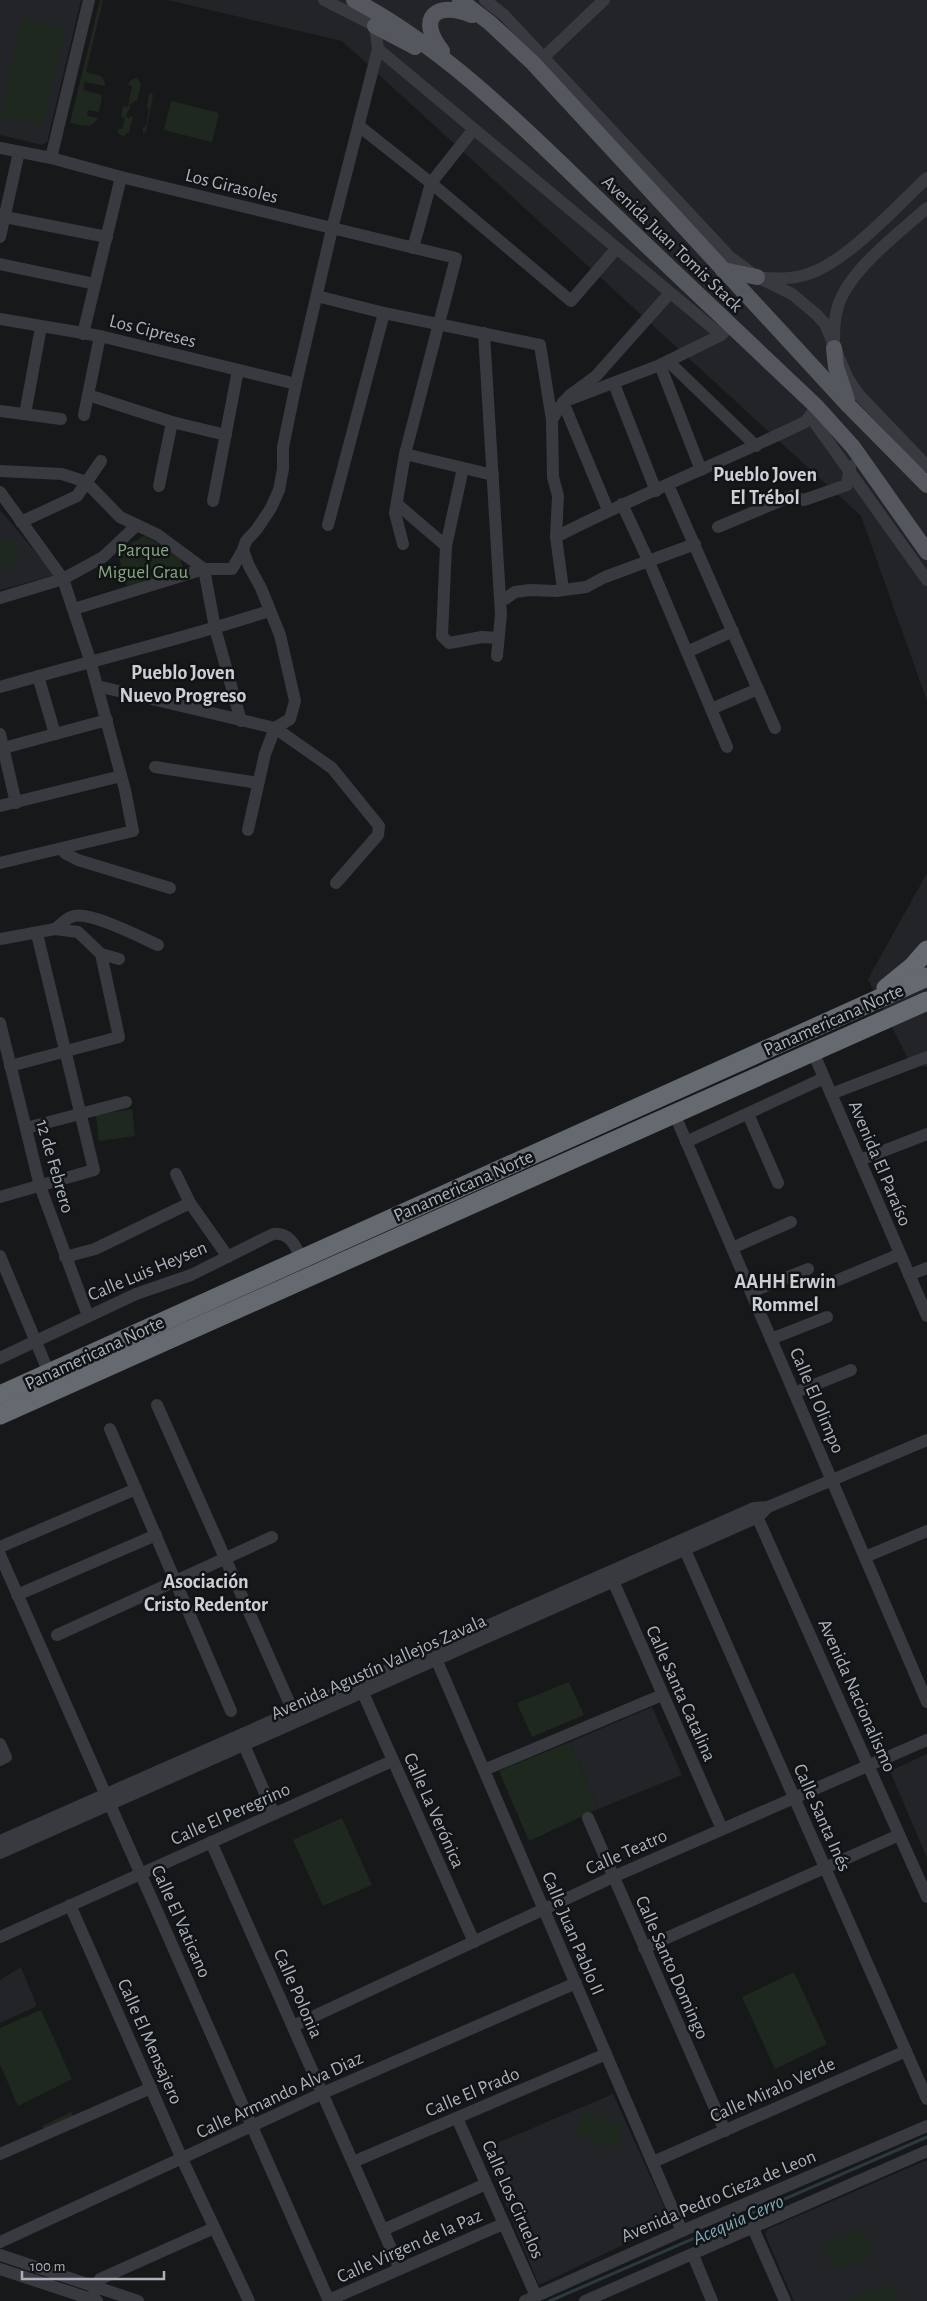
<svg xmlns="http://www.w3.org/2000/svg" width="927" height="2301" viewBox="0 0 927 2301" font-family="'Alegreya Sans',sans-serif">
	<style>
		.built { fill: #232427 }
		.green { fill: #1f281f }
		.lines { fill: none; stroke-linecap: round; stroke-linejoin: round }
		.stream { stroke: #2c3a3f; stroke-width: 3 }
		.minor { stroke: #383a3f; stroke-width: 12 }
		.major { stroke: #54585e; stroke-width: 16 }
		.highway { stroke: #646a70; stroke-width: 19 }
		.labels { text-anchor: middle; stroke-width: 5; stroke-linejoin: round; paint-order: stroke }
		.street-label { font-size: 19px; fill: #a9b2bb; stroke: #121315 }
		.park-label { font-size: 19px; fill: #84a77e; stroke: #121315 }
		.neighbourhood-label { font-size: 20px; font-weight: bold; fill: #cad0d6; stroke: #121315 }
		.water-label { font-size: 20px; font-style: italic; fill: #7da8b8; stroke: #121315 }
	</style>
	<rect width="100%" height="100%" fill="#17181a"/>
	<g class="built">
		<path d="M0,0H81L47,142L42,145L0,135Z"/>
		<path d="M167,0H927V701L861,516L342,41Z"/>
		<path d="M0,510L55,575L0,590Z"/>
		<path d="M927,873V1067L910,1063L868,979Z"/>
		<path d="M652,1707L682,1775L598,1809L570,1742Z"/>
		<path d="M927,1754V1858L890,1771Z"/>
		<path d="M21,1967L36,2004L35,2007L0,2023V1980Z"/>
		<path d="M613,2094L671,2222L539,2285L483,2149Z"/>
		<path d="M927,2160V2301H794L765,2234L768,2229Z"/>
	</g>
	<g class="green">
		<path d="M100,0H103L86,72C95,75 105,74 105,86L85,82L83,90L102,95L99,112L88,110L87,116L98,118C91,130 81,125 70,123Z"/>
		<path d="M22,19L65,29L43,126L0,116Z"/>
		<path d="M135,78L138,79L141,85L137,100L129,105L130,107L126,116L128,118L133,116L129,132L123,136L118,133V129H122L125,118L121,117L123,106L128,107L132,86L128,85L130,81Z"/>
		<path d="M151,93L153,95L146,132L143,134V128L146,126L149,108L147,107L149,95Z"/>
		<path d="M171,101L219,113L212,142L164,130Z"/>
		<path d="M144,536L179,554L184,570L127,586L117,551Z"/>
		<path d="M0,539L16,543L18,545L12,571L0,568Z"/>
		<path d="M132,1109L135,1136L99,1141L96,1115Z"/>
		<path d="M569,1682L584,1715L532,1737L517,1703Z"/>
		<path d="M570,1742L598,1809L529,1841L499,1771Z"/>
		<path d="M342,1818L372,1885L323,1906L293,1840Z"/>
		<path d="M794,1972L827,2044L775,2069L742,1997Z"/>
		<path d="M41,2010L72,2079L18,2106L0,2064V2028Z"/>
		<path d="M583,2111L624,2126L616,2150L574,2134Z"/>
		<path d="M71,2112L73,2116L43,2129L42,2126Z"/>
		<path d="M861,2228L873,2255L834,2271L823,2245Z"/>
		<path d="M889,2282L898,2301H847Z"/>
	</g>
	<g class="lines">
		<path class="stream" d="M550,2301L927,2137"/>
		<g class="minor">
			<path d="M485,0L504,15L730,257L757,277L792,294L817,315L825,324L848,379L859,395L927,466"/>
			<path d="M378,49L721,335"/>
			<path d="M544,57L604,0"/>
			<path d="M359,126L431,183L571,301L616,249"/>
			<path d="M0,148L51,158L121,177L456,258L405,454L395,513L403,544"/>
			<path d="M51,158L89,0"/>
			<path d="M5,217L107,237"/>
			<path d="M0,237L19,152"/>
			<path d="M413,248L431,183L473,130"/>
			<path d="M0,264L95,284"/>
			<path d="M765,278C780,279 796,279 811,273C849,259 896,207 927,178"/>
			<path d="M317,296L384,313L540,345L552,420"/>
			<path d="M0,319L100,336L296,384"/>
			<path d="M484,333L500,599"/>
			<path d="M83,334L121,177"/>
			<path d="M834,341C834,330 834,320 837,310C845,273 899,233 927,208"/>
			<path d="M668,361L756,446"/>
			<path d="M660,365L701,470"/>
			<path d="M614,384L656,491"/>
			<path d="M88,395L172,422L226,435"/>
			<path d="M0,411L61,419"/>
			<path d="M25,414L41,327"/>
			<path d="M84,415L100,336"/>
			<path d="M810,416L927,580"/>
			<path d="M405,454L493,475"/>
			<path d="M463,468L446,546L442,636L449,643L482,637L497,638"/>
			<path d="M0,471L62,474L86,482L120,517L158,535L204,569L215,628L241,721"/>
			<path d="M668,485L775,728"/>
			<path d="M159,486L172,422"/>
			<path d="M0,492L63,579L90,660L125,790L133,831L0,863"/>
			<path d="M213,501L238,370"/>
			<path d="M397,504L446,546"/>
			<path d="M622,504L649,562L727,747"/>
			<path d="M608,510L563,402L660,365L721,335L726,330"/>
			<path d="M21,522L77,496L101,461"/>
			<path d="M328,525L384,313"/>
			<path d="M718,527L792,496L804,500L847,485L850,466"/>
			<path d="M556,537C637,495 723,462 805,422L817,407"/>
			<path d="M563,589L556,537L558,496L553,477L552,420L559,408L570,395L596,376L670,293"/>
			<path d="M0,598L63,579L103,557L137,525"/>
			<path d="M74,609L204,569H232L243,550"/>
			<path d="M687,652L733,631"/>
			<path d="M497,656L501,614L500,599H505L515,592L530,590L556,591L586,587L605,577L695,544"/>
			<path d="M38,676L55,734"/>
			<path d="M97,686L275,728L332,768L379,826L378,835L336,883"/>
			<path d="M0,687C89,661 180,640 269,611"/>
			<path d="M711,709L758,689"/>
			<path d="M0,734L16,803"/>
			<path d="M0,749L107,720"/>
			<path d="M155,767L258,783"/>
			<path d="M0,806L121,776"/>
			<path d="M248,830L265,754L275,728L290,719L295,701L280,635L261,588L249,566L243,550L246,541L257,529L271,508L279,490L283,469V447L296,384L332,229L378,49L375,26L324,0"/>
			<path d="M61,849L66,854L78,860L170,888"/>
			<path d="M55,929C61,925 67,917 74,916C92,912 140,937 158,945"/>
			<path d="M0,939L55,929L78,932L101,954L119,959"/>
			<path d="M0,1023L40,1186L88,1316"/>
			<path d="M813,1052L927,1316"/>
			<path d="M10,1066L119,1037L101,954"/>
			<path d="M831,1094L927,1057"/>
			<path d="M674,1113L927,1702"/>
			<path d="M748,1114L778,1183"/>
			<path d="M26,1128L126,1102"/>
			<path d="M686,1142L824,1078"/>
			<path d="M860,1160L927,1134"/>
			<path d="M176,1174L190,1203L228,1257"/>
			<path d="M0,1197L94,1170L37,934"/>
			<path d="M732,1248L791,1222"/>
			<path d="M0,1256L49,1373"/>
			<path d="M65,1257L95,1249L190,1203"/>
			<path d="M909,1275L927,1268"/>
			<path d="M838,1280L900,1254"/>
			<path d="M751,1292L808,1269"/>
			<path d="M771,1339L827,1317"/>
			<path d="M0,1358L136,1294L191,1275L273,1234C289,1232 295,1245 301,1257"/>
			<path d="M794,1393L851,1370"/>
			<path d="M157,1405L293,1711"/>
			<path d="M110,1429L231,1711"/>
			<path d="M755,1512L927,1897"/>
			<path d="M0,1547L136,1489"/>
			<path d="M685,1550L927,2099"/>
			<path d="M0,1555L329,2301"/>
			<path d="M865,1557L927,1531"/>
			<path d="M610,1574L722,1829"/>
			<path d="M17,1595L156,1535"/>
			<path d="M57,1635L272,1537"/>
			<path d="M434,1654L682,2231"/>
			<path d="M363,1693L474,1942"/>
			<path d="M0,1744L6,1757L0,1760"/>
			<path d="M244,1745L274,1814"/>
			<path d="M484,1770L662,1695"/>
			<path d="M588,1818L725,2131"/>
			<path d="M0,1841L754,1508L768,1507L927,1440"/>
			<path d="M211,1842L400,2269"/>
			<path d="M0,1853L758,1517L768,1507"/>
			<path d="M70,1905L182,2159L249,2301"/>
			<path d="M0,1937L392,1761"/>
			<path d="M644,1948L899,1835"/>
			<path d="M293,2026L613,1877L927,1740"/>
			<path d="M457,2118L536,2296"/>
			<path d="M0,2154L151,2088"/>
			<path d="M353,2162L606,2054"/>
			<path d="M653,2162L906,2051"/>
			<path d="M753,2228L785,2301"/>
			<path d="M383,2230L486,2184"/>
			<path d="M0,2242L323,2093L576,1983"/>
			<path d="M0,2255L138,2301"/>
			<path d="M693,2255L712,2301"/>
			<path d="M0,2269L97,2301"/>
			<path d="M329,2300L503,2224"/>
			<path d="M91,2301L100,2279L214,2228"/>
			<path d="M525,2301L682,2231L927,2126"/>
			<path d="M585,2301L927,2151"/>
		</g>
		<g class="major">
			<path d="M354,0C448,50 524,128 600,201C672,270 744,338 817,407L853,447L927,552"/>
			<path d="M460,0L490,23L533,63L849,406L927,485"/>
			<path d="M375,26L415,47"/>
			<path d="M442,51C416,18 436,0 472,15"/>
			<path d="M723,270L757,277"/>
			<path d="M834,348L836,367L847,400"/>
		</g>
		<g class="highway">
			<path d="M886,988L913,966L927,950"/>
			<path d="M0,1395L927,977"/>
			<path d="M0,1415L927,1001"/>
		</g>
	</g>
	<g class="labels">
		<g class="street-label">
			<text transform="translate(232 185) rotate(14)" y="7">Los Girasoles</text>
			<text transform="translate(673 243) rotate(44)" y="7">Avenida Juan Tomis Stack</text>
			<text transform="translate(153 330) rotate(14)" y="7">Los Cipreses</text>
			<text transform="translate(833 1019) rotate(-24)" y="7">Panamericana Norte</text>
			<text transform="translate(881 1163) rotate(67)" y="7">Avenida El Paraíso</text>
			<text transform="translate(56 1166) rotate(74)" y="7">12 de Febrero</text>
			<text transform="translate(463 1185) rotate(-24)" y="7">Panamericana Norte</text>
			<text transform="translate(147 1270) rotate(-23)" y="7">Calle Luis Heysen</text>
			<text transform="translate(94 1352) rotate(-25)" y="7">Panamericana Norte</text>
			<text transform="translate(818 1400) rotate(67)" y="7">Calle El Olimpo</text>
			<text transform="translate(378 1666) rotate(-24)" y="7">Avenida Agustín Vallejos Zavala</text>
			<text transform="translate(682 1693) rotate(66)" y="7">Calle Santa Catalina</text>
			<text transform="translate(858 1695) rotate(66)" y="7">Avenida Nacionalismo</text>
			<text transform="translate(435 1810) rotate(66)" y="7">Calle La Verónica</text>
			<text transform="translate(230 1813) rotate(-24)" y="7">Calle El Peregrino</text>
			<text transform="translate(823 1817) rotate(66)" y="7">Calle Santa Inés</text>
			<text transform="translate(626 1851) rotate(-24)" y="7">Calle Teatro</text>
			<text transform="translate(182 1921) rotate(66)" y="7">Calle El Vaticano</text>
			<text transform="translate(574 1933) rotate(67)" y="7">Calle Juan Pablo II</text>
			<text transform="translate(673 1967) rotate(66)" y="7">Calle Santo Domingo</text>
			<text transform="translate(299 1993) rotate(66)" y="7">Calle Polonia</text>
			<text transform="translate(151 2041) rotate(66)" y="7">Calle El Mensajero</text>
			<text transform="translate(772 2089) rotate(-24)" y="7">Calle Miralo Verde</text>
			<text transform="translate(472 2091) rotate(-23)" y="7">Calle El Prado</text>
			<text transform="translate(279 2094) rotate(-25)" y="7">Calle Armando Alva Diaz</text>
			<text transform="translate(718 2195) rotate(-23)" y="7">Avenida Pedro Cieza de Leon</text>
			<text transform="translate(514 2199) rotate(66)" y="7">Calle Los Ciruelos</text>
			<text transform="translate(409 2245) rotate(-24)" y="7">Calle Virgen de la Paz</text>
		</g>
		<g class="park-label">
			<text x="143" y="556">Parque<tspan x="143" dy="22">Miguel Grau</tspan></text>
		</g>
		<g class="neighbourhood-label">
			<text x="765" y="481">Pueblo Joven<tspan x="765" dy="23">El Trébol</tspan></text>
			<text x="183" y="679">Pueblo Joven<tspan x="183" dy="23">Nuevo Progreso</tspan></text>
			<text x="785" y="1288">AAHH Erwin<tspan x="785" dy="23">Rommel</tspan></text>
			<text x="206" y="1588">Asociación<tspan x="206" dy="23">Cristo Redentor</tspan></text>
		</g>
		<g class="water-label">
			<text transform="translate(738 2219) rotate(-24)" y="7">Acequia Cerro</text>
		</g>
	</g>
	<path d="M22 2271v8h142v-8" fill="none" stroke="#a9b2bb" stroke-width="2.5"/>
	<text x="30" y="2271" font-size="15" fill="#a9b2bb" stroke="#121315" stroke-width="4" paint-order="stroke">100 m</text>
</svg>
